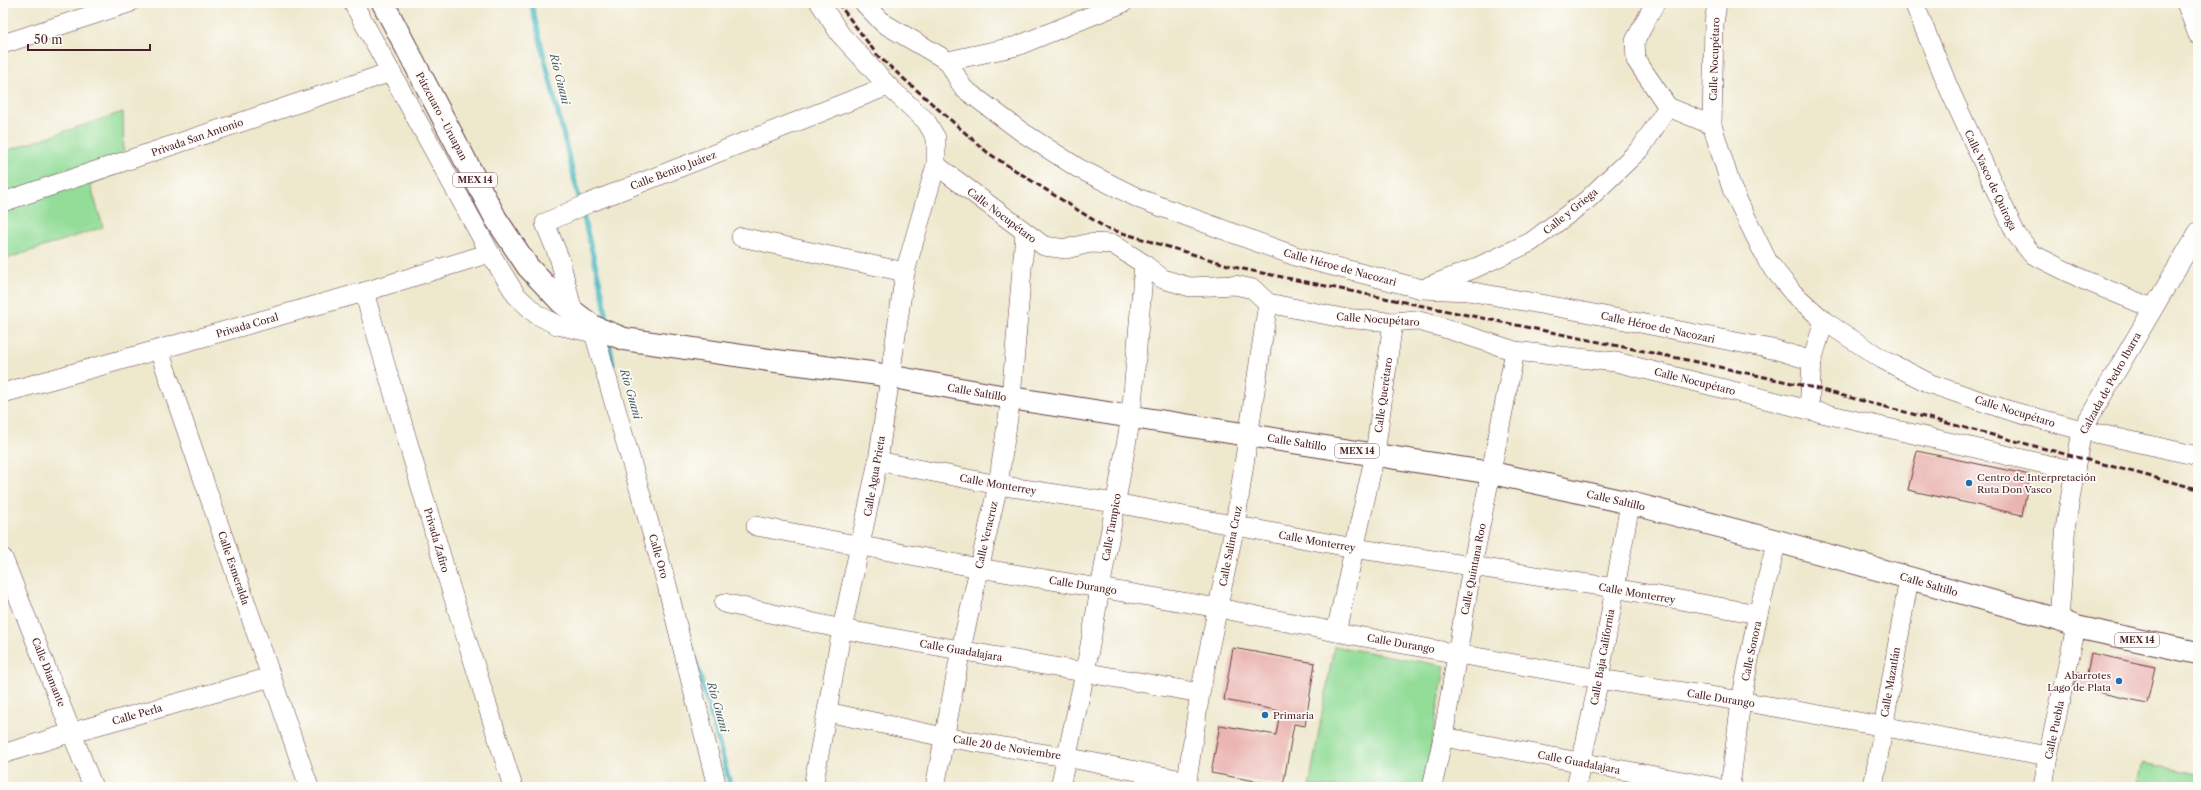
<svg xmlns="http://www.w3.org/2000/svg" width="2201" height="790" viewBox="0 0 2201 790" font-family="'Libre Caslon Text',serif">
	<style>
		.green { fill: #93dd99; stroke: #6e7e62 }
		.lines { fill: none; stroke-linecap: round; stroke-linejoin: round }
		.stream { stroke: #49b7c1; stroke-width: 5 }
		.building { fill: #eab4b0 }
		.minor-casing { stroke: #633d43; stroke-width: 20 }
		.major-casing { stroke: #633d43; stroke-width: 24 }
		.minor { stroke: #fff; stroke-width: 19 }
		.major { stroke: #fff; stroke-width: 22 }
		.rail { stroke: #4a1f2b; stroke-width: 3; stroke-dasharray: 6 3; stroke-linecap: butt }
		.poi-dot { fill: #1f6fb2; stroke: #fdfcf7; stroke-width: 1.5 }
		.labels { text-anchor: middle; stroke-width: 3.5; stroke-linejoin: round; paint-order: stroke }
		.shield { fill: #fdfcf7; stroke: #806168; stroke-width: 1 }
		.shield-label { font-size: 9px; font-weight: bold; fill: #4a1f2b }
		.street-label { font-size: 10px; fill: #4a1f2b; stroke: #fdfcf7 }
		.poi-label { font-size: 10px; fill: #4a1f2b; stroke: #fdfcf7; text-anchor: start }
		.water-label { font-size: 11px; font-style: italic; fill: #4a5c67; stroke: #fdfcf7 }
	</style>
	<rect width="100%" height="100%" fill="#fdfcf7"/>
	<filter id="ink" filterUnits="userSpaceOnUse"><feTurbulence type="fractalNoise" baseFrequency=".025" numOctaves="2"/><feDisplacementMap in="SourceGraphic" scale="8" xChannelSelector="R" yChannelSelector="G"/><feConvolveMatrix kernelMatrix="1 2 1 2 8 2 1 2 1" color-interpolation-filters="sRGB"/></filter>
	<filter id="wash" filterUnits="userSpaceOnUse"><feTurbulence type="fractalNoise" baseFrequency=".012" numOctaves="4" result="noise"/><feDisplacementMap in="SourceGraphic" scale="16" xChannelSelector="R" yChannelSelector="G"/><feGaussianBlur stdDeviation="0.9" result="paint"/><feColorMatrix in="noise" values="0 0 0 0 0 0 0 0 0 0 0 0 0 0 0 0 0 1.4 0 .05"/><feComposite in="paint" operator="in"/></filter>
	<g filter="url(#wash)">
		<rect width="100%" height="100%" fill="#eee8cd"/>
		<g class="green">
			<path d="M123,112L124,171L90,184L103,227L3,260V152Z"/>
			<path d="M1334,646L1445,666L1424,787H1309Z"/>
			<path d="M2143,763L2198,774V787H2137Z"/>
		</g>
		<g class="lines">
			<g class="stream">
				<path d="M531,3L604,300L607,327"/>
				<path d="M609,338L613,364"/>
				<path d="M693,651L731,787"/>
			</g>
		</g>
		<g id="blocks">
			<g class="building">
				<path d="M1917,451L2030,475L2022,515L1908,490Z"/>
				<path d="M1233,648L1315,663L1305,726L1294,724L1283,786L1211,773L1220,725L1276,735L1280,711L1224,700Z"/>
				<path d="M2091,653L2155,667L2147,703L2074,687L2078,672L2087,674Z"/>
			</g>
		</g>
	</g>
	<g filter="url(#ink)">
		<use href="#blocks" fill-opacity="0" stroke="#633d43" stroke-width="1"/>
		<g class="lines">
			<g class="minor-casing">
				<g id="minor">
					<path d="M353,3L490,253L516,295L536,314L557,325L594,333"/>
					<path d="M864,3L883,23L948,61L963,88L1022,132L1078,168L1140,199L1298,257L1422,289L1468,291L1579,311L1777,350L1812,361"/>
					<path d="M1655,3L1635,41L1636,60L1668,107"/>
					<path d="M1717,3L1714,24L1712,125L1732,189L1768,262L1793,293L1824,321L1812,361L1809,410"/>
					<path d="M1914,3L1950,91L2016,234L2032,254L2084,280L2152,308"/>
					<path d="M2186,3L2198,35"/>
					<path d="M3,44L129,3"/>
					<path d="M948,61L1017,46L1123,3"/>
					<path d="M1668,107L1712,125"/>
					<path d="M936,165L1044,246L1066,249L1090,243L1113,244L1144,264L1163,279L1190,287L1235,285L1253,289L1268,303L1342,318L1393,322L1415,320L1441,327L1515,351L1616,362L1809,410L2075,471"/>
					<path d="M3,202L391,72"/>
					<path d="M741,237L905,272"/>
					<path d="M1429,286L1473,269L1531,242L1587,200L1641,148L1668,107"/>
					<path d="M364,292L449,583L513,787"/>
					<path d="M573,312L560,260L545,223L589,203L888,86"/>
					<path d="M1824,321L1882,359L1931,384L2007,410L2082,430L2198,456"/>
					<path d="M594,327V333L667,585L717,787"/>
					<path d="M159,350L309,787"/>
					<path d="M3,393L364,292L490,253"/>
					<path d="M878,461L998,485L1115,503L1354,548L1614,588L1758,614"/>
					<path d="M756,526L979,568L1219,608L1336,632L1599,679L1741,701L2048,756"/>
					<path d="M3,558L93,787"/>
					<path d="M724,603L842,629L1200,693"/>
					<path d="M2059,620L2066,523L2082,430L2198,232"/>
					<path d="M1336,632L1375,454L1393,322"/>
					<path d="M827,712L944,737L1065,757L1187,781"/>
					<path d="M1443,737L1715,787"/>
					<path d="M3,754L73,732L271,677"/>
					<path d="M813,787L842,629L878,461L905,272L936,165V138L926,121L888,86L840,34L820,3"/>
					<path d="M935,787L961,649L998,485L1011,398L1025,234"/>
					<path d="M1060,787L1085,673L1131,417L1144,264"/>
					<path d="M1186,787L1200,693L1235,525L1268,303"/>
					<path d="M1432,787L1443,737L1472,567L1515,351"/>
					<path d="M1576,787L1599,679L1630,503"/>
					<path d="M1730,787L1741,701L1758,614L1777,541"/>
					<path d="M1873,787L1909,578"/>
					<path d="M2043,787L2048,756L2076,627"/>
				</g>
			</g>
			<g class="major-casing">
				<path id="major" d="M383,3L496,219L528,267L562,303L594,327L624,339L776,361L871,373L1011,398L1492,473L1630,503L1777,541L2059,620L2076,627L2198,653"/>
			</g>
			<use href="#minor" class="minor"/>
			<use href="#major" class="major"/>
			<path class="rail" d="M838,3L878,56L988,153L1106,228L1238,268L1687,360L1810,387L2198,489"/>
		</g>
	</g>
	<g class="poi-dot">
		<circle cx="1969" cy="483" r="4"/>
		<circle cx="2119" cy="681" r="4"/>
		<circle cx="1265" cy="715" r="4"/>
	</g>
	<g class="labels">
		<g class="shield">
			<rect x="453" y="173" width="44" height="14" rx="3"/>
			<rect x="1335" y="444" width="44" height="14" rx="3"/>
			<rect x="2115" y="633" width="44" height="14" rx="3"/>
		</g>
		<g class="shield-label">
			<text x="475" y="183">MEX 14</text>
			<text x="1357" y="454">MEX 14</text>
			<text x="2137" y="643">MEX 14</text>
		</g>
		<g class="street-label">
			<text transform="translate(1714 59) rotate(-88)" y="4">Calle Nocupétaro</text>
			<text transform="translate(442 116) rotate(62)" y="4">Pátzcuaro - Uruapan</text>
			<text transform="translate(197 137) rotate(-19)" y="4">Privada San Antonio</text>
			<text transform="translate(673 170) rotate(-21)" y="4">Calle Benito Juárez</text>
			<text transform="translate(1991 180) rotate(65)" y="4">Calle Vasco de Quiroga</text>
			<text transform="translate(1570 211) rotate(-39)" y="4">Calle y Griega</text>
			<text transform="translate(1002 215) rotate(37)" y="4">Calle Nocupétaro</text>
			<text transform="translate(1340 267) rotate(15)" y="4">Calle Héroe de Nacozari</text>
			<text transform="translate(1378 319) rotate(4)" y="4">Calle Nocupétaro</text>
			<text transform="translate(247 325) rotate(-16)" y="4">Privada Coral</text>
			<text transform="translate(1658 327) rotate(12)" y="4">Calle Héroe de Nacozari</text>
			<text transform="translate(1695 381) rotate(14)" y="4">Calle Nocupétaro</text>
			<text transform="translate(2110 383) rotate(-61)" y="4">Calzada de Pedro Ibarra</text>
			<text transform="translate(977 392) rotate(10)" y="4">Calle Saltillo</text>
			<text transform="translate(1383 395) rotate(-82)" y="4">Calle Querétaro</text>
			<text transform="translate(2015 411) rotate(17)" y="4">Calle Nocupétaro</text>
			<text transform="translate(1297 442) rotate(9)" y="4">Calle Saltillo</text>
			<text transform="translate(874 476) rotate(-80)" y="4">Calle Agua Prieta</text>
			<text transform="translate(998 484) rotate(10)" y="4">Calle Monterrey</text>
			<text transform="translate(1616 500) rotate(13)" y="4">Calle Saltillo</text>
			<text transform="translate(1111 527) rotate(-80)" y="4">Calle Tampico</text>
			<text transform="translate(986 535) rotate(-77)" y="4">Calle Veracruz</text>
			<text transform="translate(437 540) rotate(74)" y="4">Privada Zafiro</text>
			<text transform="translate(1317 541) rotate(10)" y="4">Calle Monterrey</text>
			<text transform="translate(1230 546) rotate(-79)" y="4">Calle Salina Cruz</text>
			<text transform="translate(659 556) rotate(74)" y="4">Calle Oro</text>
			<text transform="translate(234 568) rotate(71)" y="4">Calle Esmeralda</text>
			<text transform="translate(1473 569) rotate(-79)" y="4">Calle Quintana Roo</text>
			<text transform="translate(1929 584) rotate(16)" y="4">Calle Saltillo</text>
			<text transform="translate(1083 585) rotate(9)" y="4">Calle Durango</text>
			<text transform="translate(1637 593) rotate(10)" y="4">Calle Monterrey</text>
			<text transform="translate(1401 643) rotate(10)" y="4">Calle Durango</text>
			<text transform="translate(961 650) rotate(10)" y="4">Calle Guadalajara</text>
			<text transform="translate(1751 651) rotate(-78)" y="4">Calle Sonora</text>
			<text transform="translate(1602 657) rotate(-80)" y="4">Calle Baja California</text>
			<text transform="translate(49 672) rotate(68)" y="4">Calle Diamante</text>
			<text transform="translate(1890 682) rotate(-80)" y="4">Calle Mazatlán</text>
			<text transform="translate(1721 698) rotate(9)" y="4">Calle Durango</text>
			<text transform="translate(137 714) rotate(-16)" y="4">Calle Perla</text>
			<text transform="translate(2054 730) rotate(-78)" y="4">Calle Puebla</text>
			<text transform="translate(1007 747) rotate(9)" y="4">Calle 20 de Noviembre</text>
			<text transform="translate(1579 762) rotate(11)" y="4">Calle Guadalajara</text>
		</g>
		<g class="poi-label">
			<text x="1977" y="481">Centro de Interpretación<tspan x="1977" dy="12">Ruta Don Vasco</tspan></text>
			<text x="2111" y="679" text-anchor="end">Abarrotes<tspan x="2111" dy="12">Lago de Plata</tspan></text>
			<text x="1273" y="719">Primaria</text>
		</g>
		<g class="water-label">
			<text transform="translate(560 79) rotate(76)" y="4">Río Guani</text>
			<text transform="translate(631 394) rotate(74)" y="4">Río Guani</text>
			<text transform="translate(718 707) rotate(74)" y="4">Río Guani</text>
		</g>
	</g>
	<rect width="2201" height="790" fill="none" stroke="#fdfcf7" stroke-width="16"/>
	<path d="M28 44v6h122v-6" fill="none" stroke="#4a1f2b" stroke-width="2"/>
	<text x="34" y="44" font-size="12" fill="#4a1f2b" stroke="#fdfcf7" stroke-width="3" paint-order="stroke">50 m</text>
</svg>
